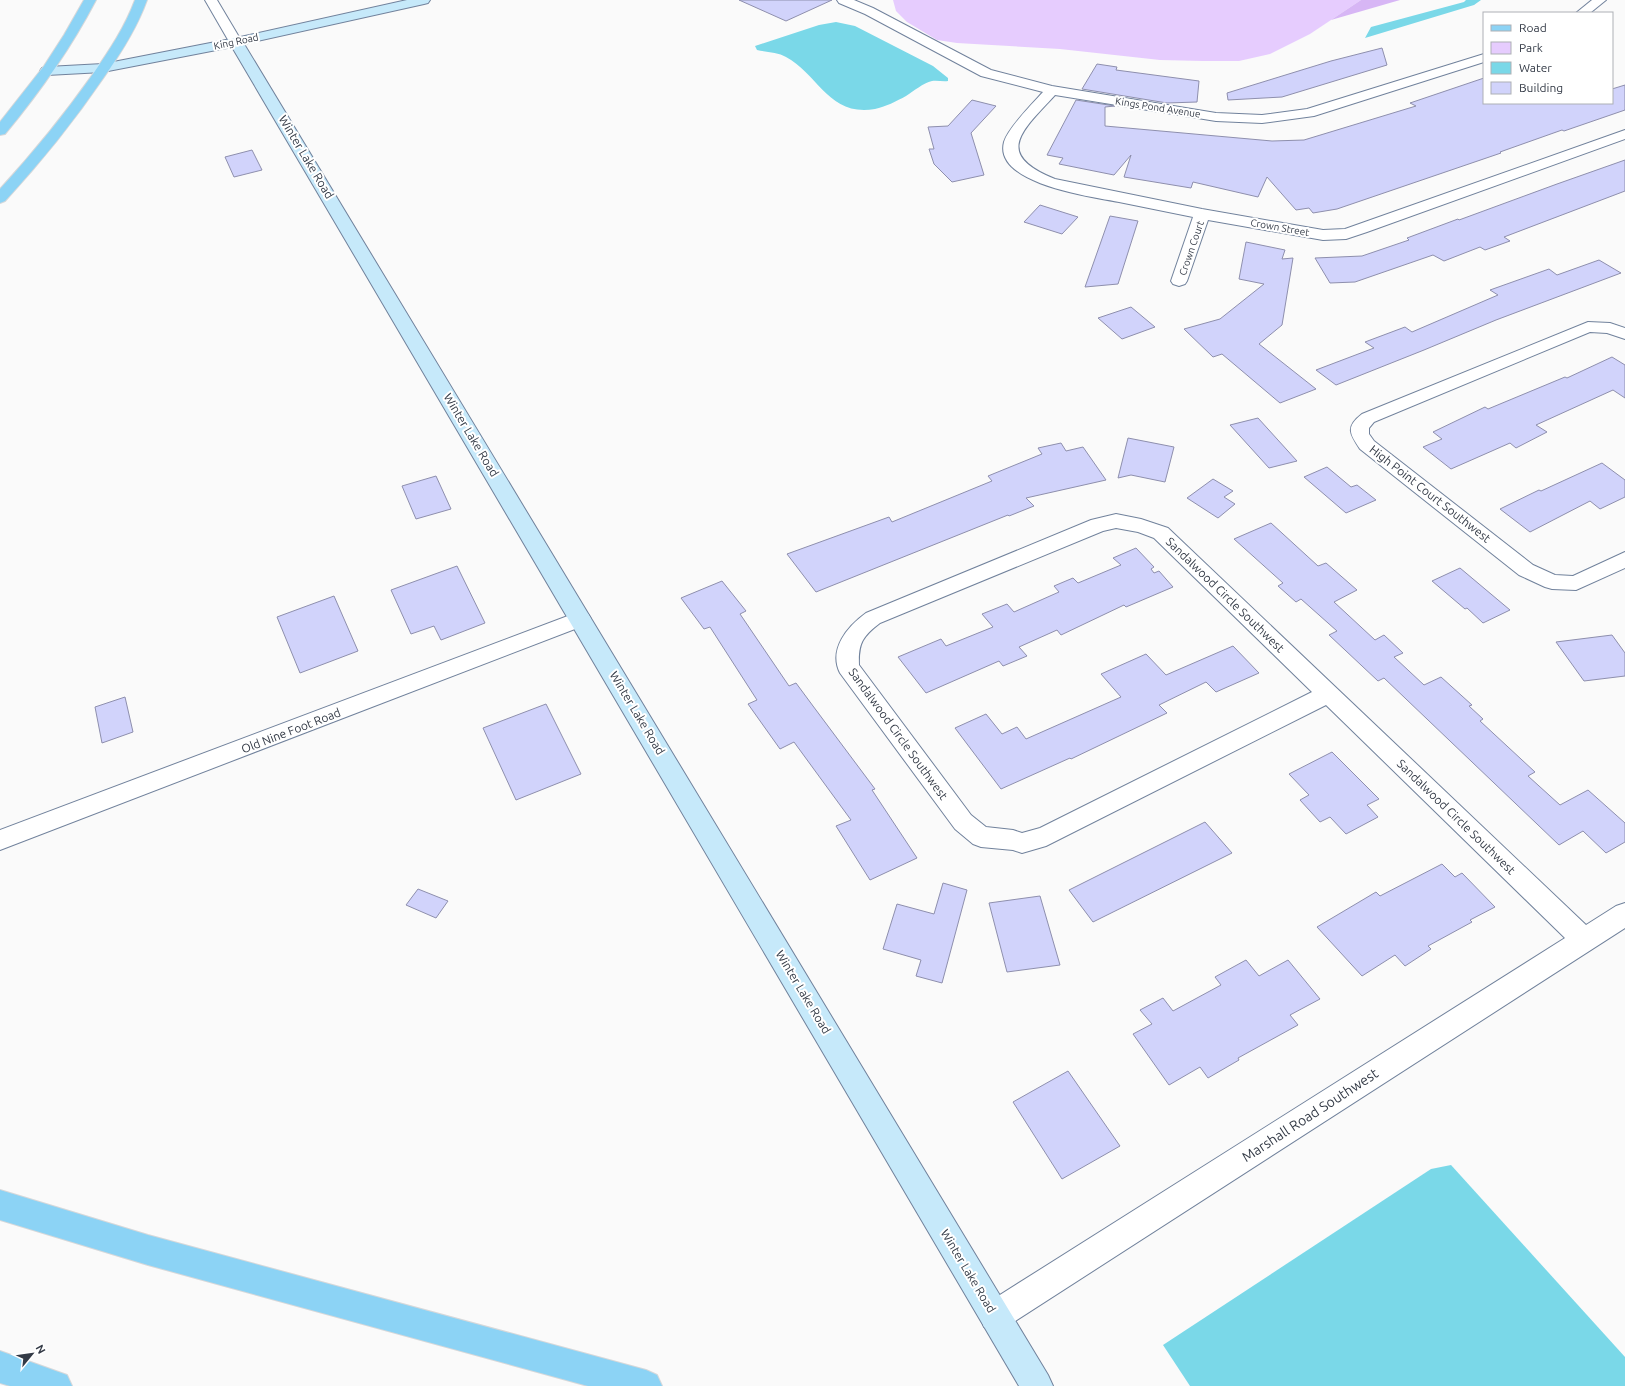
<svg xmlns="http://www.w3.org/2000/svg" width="1625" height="1386" viewBox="0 0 1625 1386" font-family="Ubuntu,sans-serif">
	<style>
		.green { fill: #e6ccfe }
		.forest { fill: #d7b6f5 }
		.water { fill: #7ad8e8 }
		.building { fill: #d1d3fb; stroke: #8e8fad }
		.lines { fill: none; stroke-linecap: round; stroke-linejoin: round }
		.street-casing { stroke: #71829c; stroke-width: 2 }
		.secondary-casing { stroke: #71829c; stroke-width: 2 }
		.primary-casing { stroke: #d6d8da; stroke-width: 2 }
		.street { fill: #fff; fill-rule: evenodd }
		.secondary { fill: #c6e9fa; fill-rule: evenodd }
		.primary { fill: #8cd3f5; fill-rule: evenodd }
		.labels { text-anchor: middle; stroke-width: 4; stroke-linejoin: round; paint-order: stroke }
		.far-street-label { font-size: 10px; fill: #333a46; stroke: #fff }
		.street-label { font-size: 12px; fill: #333a46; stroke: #fff }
		.near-street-label { font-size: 14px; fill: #333a46; stroke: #fff }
	</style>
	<rect width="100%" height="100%" fill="#fafafa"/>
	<path class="green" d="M893,0H1361L1310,34L1270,54L1239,61H1203L1160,60L1060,49L957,43L937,40L907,22L896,11Z"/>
	<path class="forest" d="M1361,0H1400L1331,20Z"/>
	<g class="water">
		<path d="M1466,0H1481L1474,5L1365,38L1371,27L1464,2Z"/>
		<path d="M836,22L855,26L933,66L948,78V81C943,82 937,80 932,81C923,83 914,91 906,96C897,101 885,107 875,109C829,117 819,75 786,57C778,52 766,52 757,50L755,46L819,25Z"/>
		<path d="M1451,1165L1625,1357V1386H1190L1163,1345L1431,1169Z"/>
	</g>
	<g class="building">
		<path d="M739,0H832L786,21Z"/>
		<path d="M1382,48L1387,65L1282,97L1228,100L1227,93L1331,61Z"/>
		<path d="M1097,64L1117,67L1116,70L1199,81L1197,102L1167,103L1082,89Z"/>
		<path d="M1484,78V103H1612V89L1625,85V110L1564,131L1562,130L1500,152L1501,153L1337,209L1313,213L1309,208L1296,210L1267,177L1258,197L1193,182L1191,188L1124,177L1131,155L1114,175L1059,164L1063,158L1047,155L1076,100L1115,106L1105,107V126L1272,141L1304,140L1416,106L1410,103Z"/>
		<path d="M972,100L996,106L971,133L984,175L952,182L934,164L929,149H934L928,127L948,126Z"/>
		<path d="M252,150L262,170L234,177L225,157Z"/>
		<path d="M1625,160V191L1504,237L1510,241L1485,250L1480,247L1444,261L1433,255L1355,282L1330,283L1315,258L1362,256L1409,240L1407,238L1458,219L1459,220L1557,184Z"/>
		<path d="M1040,205L1078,217L1062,234L1024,222Z"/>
		<path d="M1110,216L1138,221L1118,284L1085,287Z"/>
		<path d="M1246,242L1285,250L1282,259L1293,258L1282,325L1259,344L1316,389L1280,403L1222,354L1213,357L1184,329L1220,319L1264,284L1239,279Z"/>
		<path d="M1599,260L1621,273L1496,320L1424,350L1336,385L1316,370L1374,348L1365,342L1405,327L1412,332L1498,295L1490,290L1549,269L1557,275Z"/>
		<path d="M1131,307L1155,327L1122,339L1098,318Z"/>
		<path d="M1612,357L1625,365V398L1613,390L1536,425L1547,432L1516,448L1510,443L1451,469L1423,447L1442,439L1433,432L1485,407L1488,409L1565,377L1567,378Z"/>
		<path d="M1258,418L1297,461L1269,468L1230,425Z"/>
		<path d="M1128,438L1174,447L1165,482L1131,475L1118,478Z"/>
		<path d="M1061,443L1066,451L1083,447L1106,480L1026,498L1034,506L1009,516L1008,515L816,592L787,554L889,517L892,522L992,481L988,476L1042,454L1038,448Z"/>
		<path d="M1602,463L1625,480V497L1600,509L1590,501L1530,532L1500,509L1539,490L1541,491Z"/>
		<path d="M1327,467L1351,487L1357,485L1376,500L1346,513L1304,477Z"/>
		<path d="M436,476L451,509L416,519L402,486Z"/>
		<path d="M1213,479L1233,491L1224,497L1235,504L1218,518L1187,498Z"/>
		<path d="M1271,523L1318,566L1326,563L1357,590L1334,602L1375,640L1384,635L1403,653L1394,657L1424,685L1441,677L1472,705L1469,706L1483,719L1480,721L1535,772L1528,776L1560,805L1588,790L1625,823V842L1606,853L1583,831L1559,845L1384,678L1378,681L1329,635L1337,631L1301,599L1296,602L1278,586L1283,583L1234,539Z"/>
		<path d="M1136,548L1154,567L1151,569L1154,573L1159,571L1173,587L1126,607L1124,605L1061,635L1057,630L1019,647L1027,656L1003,666L999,661L926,693L898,657L941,639L946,646L993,627L982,614L1007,604L1014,612L1059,592L1054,586L1073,578L1078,583L1121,565L1113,558Z"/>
		<path d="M457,566L485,623L441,640L434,626L411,634L391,590Z"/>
		<path d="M1460,568L1510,610L1483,623L1467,608L1465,609L1432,581Z"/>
		<path d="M722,581L746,611L740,614L789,686L796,683L813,706L875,789L872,790L917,858L870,880L836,826L851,820L794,742L780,749L748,704L757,700L710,627L704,629L681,598Z"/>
		<path d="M334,596L358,651L300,673L277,617Z"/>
		<path d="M1612,635L1625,653V676L1584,681L1556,642Z"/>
		<path d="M1233,646L1259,673L1216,692L1206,682L1159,705L1167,713L1071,759L1070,758L1001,789L955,728L986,714L1002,734L1017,727L1026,739L1121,697L1101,674L1146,654L1166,675Z"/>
		<path d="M125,697L133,732L102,743L95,707Z"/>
		<path d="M546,704L581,774L516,800L483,728Z"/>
		<path d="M1332,752L1379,799L1367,805L1378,817L1346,834L1330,817L1320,822L1300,800L1309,795L1289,774Z"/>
		<path d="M1205,822L1232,853L1093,922L1069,890Z"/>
		<path d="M1442,864L1455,877L1462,873L1495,907L1470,920L1472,922L1428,946L1431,949L1405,966L1395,955L1362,976L1317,927L1376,892L1380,896Z"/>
		<path d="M943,883L967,890L942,983L916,976L921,960L883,949L897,904L934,914Z"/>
		<path d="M418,889L448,901L436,918L406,905Z"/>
		<path d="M1040,896L1060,965L1007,972L989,903Z"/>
		<path d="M1246,960L1259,976L1288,960L1320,999L1290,1015L1298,1025L1238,1058L1239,1060L1208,1078L1200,1067L1169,1085L1133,1034L1152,1024L1140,1010L1163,998L1173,1011L1221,985L1215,977Z"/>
		<path d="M1068,1071L1120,1146L1062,1179L1013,1102Z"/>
	</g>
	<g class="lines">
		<g class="street-casing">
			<g id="street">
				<path d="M205,0H217L242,42L241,45H231Z"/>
				<path d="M837,0H854L873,8L991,70L1052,86L1216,113L1262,115L1307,109L1484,54V62L1314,116L1262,123L1216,121L1055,95C1023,130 992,154 1055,179L1202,209L1323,230L1345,229L1625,130V139L1367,232L1346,239L1323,240L1208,220L1187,281L1185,284L1179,286L1173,284L1171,281L1193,217C1168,212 1144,207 1119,202C1093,197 993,184 1004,142C1008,128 1033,103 1043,92L981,76L865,14L839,3Z"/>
				<path d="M1592,0H1606L1590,13H1576Z"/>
				<path d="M1588,322L1610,323L1625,328V339L1607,333L1590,332L1374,422L1369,428V434L1374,441L1533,565L1555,575L1573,576L1625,552V568L1576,590L1552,589L1545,587L1519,575L1360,449C1350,434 1345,427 1362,414Z"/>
				<path d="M1116,514L1141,519L1168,528L1586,925L1616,906L1625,903V928L1006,1327L995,1331L984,1327L980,1316L984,1305L1565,938L1326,705L1046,846L1022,853L1013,850L981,847L973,844L955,829L840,673C828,649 848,626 866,613L1091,520ZM1116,528L1138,532L1154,538L1312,692L1040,828L1022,833L1013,830L986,827L971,815L859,665C858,643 863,636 880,623L1103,531Z"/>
				<path d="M581,611L588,614L591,619L588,624L0,850V830Z"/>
			</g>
		</g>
		<g class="secondary-casing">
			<path id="secondary" d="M407,0H430L428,3L424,4L244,44L1048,1375L1053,1386H1019L232,47L103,72L47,75L42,74L40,71L42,68L47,67L103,64L236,38Z"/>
		</g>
		<g class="primary-casing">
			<g id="primary">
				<path d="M84,0H96C71,48 40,92 5,134L0,135V122L44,66L64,35Z"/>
				<path d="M135,0H147C137,28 121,53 104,77C74,121 41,162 5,201L0,203V189C33,153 64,115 93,74C109,51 125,27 135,0Z"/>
				<path d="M0,1190L148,1235L646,1370L657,1375L662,1386H588L148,1265L0,1220Z"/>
				<path d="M0,1351L67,1375L72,1386H10L0,1383Z"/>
			</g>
		</g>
		<use href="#street" class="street"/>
		<use href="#secondary" class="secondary"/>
		<use href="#primary" class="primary"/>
	</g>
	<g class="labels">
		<g class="far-street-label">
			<text transform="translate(236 41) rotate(-12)" y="4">King Road</text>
			<text transform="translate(1158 107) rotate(9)" y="4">Kings Pond Avenue</text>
			<text transform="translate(1280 227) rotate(10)" y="4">Crown Street</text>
			<text transform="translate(1191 248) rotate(-71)" y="4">Crown Court</text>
		</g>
		<g class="street-label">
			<text transform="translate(306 157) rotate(59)" y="4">Winter Lake Road</text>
			<text transform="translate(471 435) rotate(59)" y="4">Winter Lake Road</text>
			<text transform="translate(1430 494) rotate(38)" y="4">High Point Court Southwest</text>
			<text transform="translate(1225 595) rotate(44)" y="4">Sandalwood Circle Southwest</text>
			<text transform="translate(637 713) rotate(59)" y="4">Winter Lake Road</text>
			<text transform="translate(291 731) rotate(-21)" y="4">Old Nine Foot Road</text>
			<text transform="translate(898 734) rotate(54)" y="4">Sandalwood Circle Southwest</text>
			<text transform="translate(1456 817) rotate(44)" y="4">Sandalwood Circle Southwest</text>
			<text transform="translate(803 992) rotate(59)" y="4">Winter Lake Road</text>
			<text transform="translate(968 1271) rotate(59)" y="4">Winter Lake Road</text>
		</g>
		<g class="near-street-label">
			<text transform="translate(1310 1115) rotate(-33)" y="5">Marshall Road Southwest</text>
		</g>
	</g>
	<rect x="1483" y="12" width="130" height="92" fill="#ffffff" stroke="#adb0b5"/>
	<rect x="1491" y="25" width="20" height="6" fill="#8cd3f5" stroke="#adb0b5"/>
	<text x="1519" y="32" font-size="12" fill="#333a46">Road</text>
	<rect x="1491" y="42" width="20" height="12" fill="#e6ccfe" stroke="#adb0b5"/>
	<text x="1519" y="52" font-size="12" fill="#333a46">Park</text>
	<rect x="1491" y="62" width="20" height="12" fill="#7ad8e8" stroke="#adb0b5"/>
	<text x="1519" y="72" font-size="12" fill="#333a46">Water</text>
	<rect x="1491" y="82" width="20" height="12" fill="#d1d3fb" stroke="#adb0b5"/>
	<text x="1519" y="92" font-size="12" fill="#333a46">Building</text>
	<g transform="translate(32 1354) rotate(61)" stroke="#ffffff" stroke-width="3" paint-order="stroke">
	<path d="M0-3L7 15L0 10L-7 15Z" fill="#333a46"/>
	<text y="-6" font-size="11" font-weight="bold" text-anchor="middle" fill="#333a46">N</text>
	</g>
</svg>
